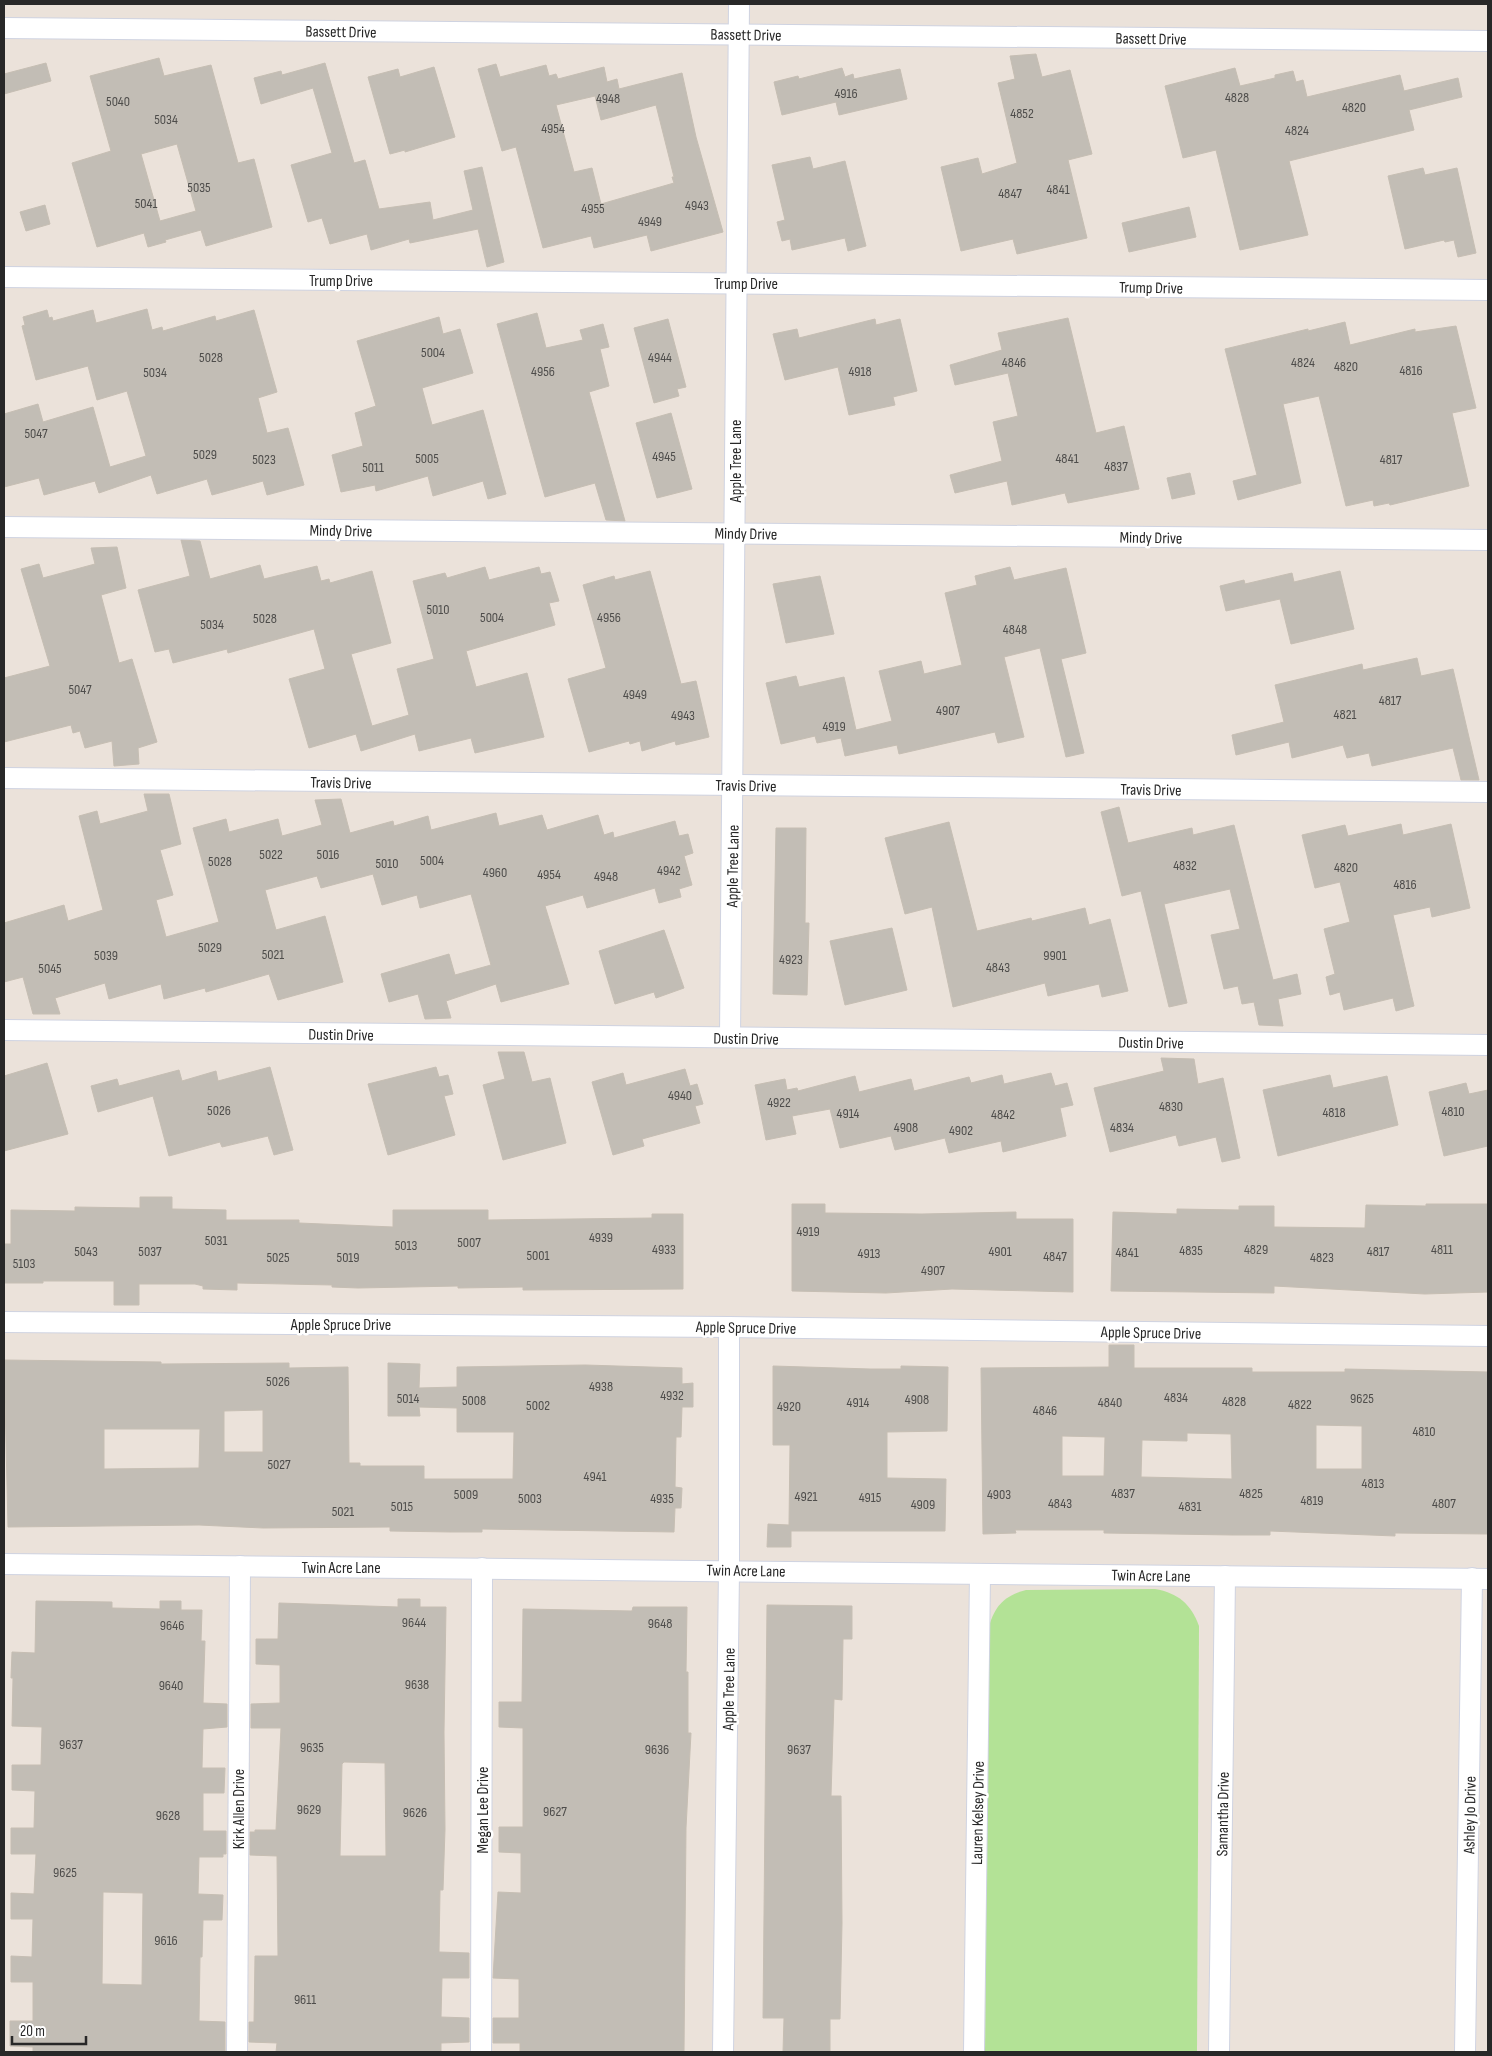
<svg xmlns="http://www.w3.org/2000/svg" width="1492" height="2056" viewBox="0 0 1492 2056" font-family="'Sofia Sans Condensed',sans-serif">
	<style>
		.green { fill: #b3e296 }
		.building { fill: #c2bdb5; stroke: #c6beb3; fill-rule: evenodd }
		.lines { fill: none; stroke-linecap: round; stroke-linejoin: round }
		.minor-casing { stroke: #cfd3e1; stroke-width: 22 }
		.minor { stroke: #fff; stroke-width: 20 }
		.labels { text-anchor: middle; stroke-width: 5; stroke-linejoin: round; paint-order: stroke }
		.number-label { font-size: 14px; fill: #4e4d4b }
		.street-label { font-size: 16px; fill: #282828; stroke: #fff }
	</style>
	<rect width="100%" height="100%" fill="#ebe2da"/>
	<path class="green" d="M1155,1589C1178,1593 1191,1604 1199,1626L1197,2052H985L988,1630C994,1607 1003,1596 1026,1590Z"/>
	<g class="building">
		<path d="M1036,54L1042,77L1070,70L1092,154L1068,160L1087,238L1017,254L1013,239L961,251L941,167L978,158L982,174L1017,163L998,83L1015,79L1010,56Z"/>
		<path d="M159,58L164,76L211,65L238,163L254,159L272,227L206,246L201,230L165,240L166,242L148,247L144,233L97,247L72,163L111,151L90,76ZM177,144L196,211L160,221L141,154Z"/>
		<path d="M46,63L51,81L4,94V74Z"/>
		<path d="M325,63L354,163L365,160L379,209L430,202L433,220L473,210L464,171L482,167L504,262L487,267L478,229L410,243L409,239L371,250L367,234L330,244L322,218L308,222L291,165L332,153L313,88L261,104L254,78L281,71L282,75Z"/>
		<path d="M496,64L500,77L546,65L549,76L556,74L558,79L604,67L607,82L617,79L619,89L682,73L696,137L723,232L651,251L647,235L594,248L591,236L543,248L516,147L502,151L478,69ZM595,96L601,120L656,105L674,177H672L674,183L601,204L592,168L574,172L556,105Z"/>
		<path d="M434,67L455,137L405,152V150L390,154L368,77L398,69L400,77Z"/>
		<path d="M842,68L845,77L853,74L854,79L900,69L907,99L839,115L836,102L782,115L774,82L798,76L799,79Z"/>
		<path d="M1235,68L1240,86L1275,78V75L1293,71L1296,82L1303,80L1307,97L1400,75L1404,91L1458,78L1462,97L1409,110L1414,130L1289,161L1308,235L1240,250L1216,150L1183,158L1165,86Z"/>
		<path d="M810,157L813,169L845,161L866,246L848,251L845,238L792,250L790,239L782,241L777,222L785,220L772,165Z"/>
		<path d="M1423,168L1425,175L1457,168L1476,253L1458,257L1454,240L1445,242L1444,240L1405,249L1388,176Z"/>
		<path d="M45,205L50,224L26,231L20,212Z"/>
		<path d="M1189,207L1196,237L1129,252L1122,223Z"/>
		<path d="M147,309L152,330L162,327L163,331L215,316L216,321L254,310L277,392L258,398L267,433L288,428L304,485L267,495L263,481L212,495L207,479L157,494L151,475L99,493L95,481L44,495L39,478L4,487V414L38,404L43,422L93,407L110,467L146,456L127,391L97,400L88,366L36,380L22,326L25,325L23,317L47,310L49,318L52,317L53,321L93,310L96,323Z"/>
		<path d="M537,313L546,348L583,340L580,330L603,324L609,347L600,349L609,386L589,392L625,521L606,520L595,483L545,497L497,324Z"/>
		<path d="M439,317L443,334L460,329L473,373L422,388L432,425L483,410L506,494L488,499L483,481L433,496L428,476L376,491L375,485L341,492L332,455L363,446L355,413L376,406L357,341Z"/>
		<path d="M1068,318L1096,433L1124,426L1139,489L1068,503L1065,493L1012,505L1007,481L955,493L950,475L1002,461L993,422L1018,416L1008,373L955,385L950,365L1002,350L998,333Z"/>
		<path d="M668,319L686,387L677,389L679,396L654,403L634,328Z"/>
		<path d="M875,319L876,325L900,319L917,391L893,397L895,405L849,415L838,367L785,380L773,334L797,329L799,338Z"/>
		<path d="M1345,322L1350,345L1415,329V332L1456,326L1476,408L1452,413L1469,486L1390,505L1389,503L1374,506L1373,500L1346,506L1319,396L1283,404L1301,483L1238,500L1233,481L1257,475L1225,349L1308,329V331Z"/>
		<path d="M671,413L692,489L657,498L636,423Z"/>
		<path d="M1190,473L1195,494L1172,499L1167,478Z"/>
		<path d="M181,540L200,541L210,579L260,565L264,579L317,566L321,581L329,579L330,583L372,571L391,643L351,654L372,726L409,715L397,669L434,659L413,581L445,573L447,578L485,567L489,580L539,567L541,574L550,572L559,601L549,603L555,625L466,651L476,687L527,673L544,737L475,753L471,738L419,751L415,734L361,751L356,734L309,748L289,679L325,669L314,629L228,653L227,649L173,663L169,649L155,652L138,590L190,576Z"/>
		<path d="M117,547L126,588L101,595L119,663L132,659L157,742L138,748L139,764L114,766L112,741L85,748L80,731L73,733L71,725L4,742V678L50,666L21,569L39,564L43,578L95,564L91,548Z"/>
		<path d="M1010,567L1014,580L1066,568L1086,653L1061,659L1084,753L1066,757L1040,648L1004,657L1024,737L998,743L995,732L899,754L897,745L845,756L841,738L817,743L815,736L781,744L766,683L796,676L799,687L844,677L856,730L892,721L879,671L921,661L924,674L962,665L945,593L977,585L975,576Z"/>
		<path d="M650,571L681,684L696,681L709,737L676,745L675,741L642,751L640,741L630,744L629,741L589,752L568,679L606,668L583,585L614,576L615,580Z"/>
		<path d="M1340,571L1354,629L1291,644L1280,599L1226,611L1220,586L1244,580L1245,584L1292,573L1294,582Z"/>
		<path d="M820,576L834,634L786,643L773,584Z"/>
		<path d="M1417,658L1421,676L1453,669L1479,780H1461L1453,748L1372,766L1369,753L1347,758L1343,745L1292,758L1289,742L1236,755L1232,735L1284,722L1275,685L1362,664L1363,670Z"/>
		<path d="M144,794H169L181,844L160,850L173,895L156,900L166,937L219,922L193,828L226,819L229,832L278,819L282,836L322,825L315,800L341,799L350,833L393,821L394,826L428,816L431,830L496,813L499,826L542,815L547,830L598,815L604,835L613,832L614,838L675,821L679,836L688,834L693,853L684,856L692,885L679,889L681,897L659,903L655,888L587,908L583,895L545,906L569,984L501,1002L496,984L446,1001L451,1018L425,1019L418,994L389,1002L381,974L449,954L455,975L491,965L471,894L420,908L417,895L382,905L373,874L321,888L317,876L265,890L276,930L325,916L343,982L278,1000L269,974L206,992L205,988L164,999L161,984L109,999L105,983L55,998L60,1014H33L23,977L4,982V923L64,905L68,921L103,910L79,816L97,811L100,824L148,811Z"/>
		<path d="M1119,807L1128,843L1192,828L1193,835L1234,825L1273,980L1297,974L1301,994L1278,999L1283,1026L1259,1025L1254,1002L1242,1004L1238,986L1224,989L1211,935L1240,929L1230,889L1164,904L1187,1003L1169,1007L1141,891L1122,896L1101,812Z"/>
		<path d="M949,822L977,931L1031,918L1032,921L1085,908L1089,925L1110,919L1128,991L1102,997L1099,984L1048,996L1045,983L953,1007L932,907L905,914L885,838Z"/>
		<path d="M1401,824L1403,835L1451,824L1470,908L1432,917L1430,907L1393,915L1414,1006L1396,1011L1393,998L1344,1010L1340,992L1330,995L1326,977L1335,974L1324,929L1350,922L1340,882L1315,888L1302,835L1345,825L1348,836Z"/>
		<path d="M776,828H806L805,923H809L807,995L773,994Z"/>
		<path d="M892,928L907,990L845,1005L830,941Z"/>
		<path d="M664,930L684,988L656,998L654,992L615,1004L599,951Z"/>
		<path d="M498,1052H524L532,1082L550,1078L566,1143L503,1160L483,1085L505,1079Z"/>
		<path d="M1161,1058L1194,1059L1198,1084L1223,1078L1240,1158L1222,1162L1216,1137L1179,1146L1176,1135L1110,1152L1094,1088L1164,1071Z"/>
		<path d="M47,1063L68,1134L4,1151V1076Z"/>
		<path d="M270,1067L293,1150L274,1155L268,1136L222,1147L220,1142L169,1156L153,1096L98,1112L91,1086L117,1079L119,1086L179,1070L182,1081L216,1071L218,1081Z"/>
		<path d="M436,1067L439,1077L448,1075L453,1094L444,1096L455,1135L388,1155L368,1084Z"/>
		<path d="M685,1069L690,1086L697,1084L703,1104L695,1106L700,1123L642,1139L644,1146L613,1155L592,1082L623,1073L626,1085Z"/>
		<path d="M1051,1073L1055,1086L1067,1083L1073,1105L1060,1108L1066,1136L1003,1152L1001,1141L949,1153L945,1138L895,1150L891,1136L840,1148L830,1109L792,1116L796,1134L766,1140L755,1085L785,1079L787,1090L797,1088L798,1091L855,1076L859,1092L911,1079L914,1091L969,1077L971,1083L1002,1075L1004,1084Z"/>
		<path d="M1330,1075L1333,1088L1387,1076L1398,1125L1278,1156L1263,1090Z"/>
		<path d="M1466,1083L1469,1094L1488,1090V1146L1444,1156L1429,1092Z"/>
		<path d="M140,1197H172V1209L226,1210V1220H299V1223L393,1227V1210H488V1220L652,1218V1214H683V1289L523,1290V1287L458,1288V1286L358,1288L332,1287V1285L237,1283V1290L203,1289V1286L195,1284H139V1305H114V1281H43V1283H4V1244H11V1210L75,1211V1207L140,1208Z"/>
		<path d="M792,1204H825V1213L922,1214L1016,1212V1219H1073V1292L952,1289L886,1293L792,1291Z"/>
		<path d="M1426,1204H1488V1292L1425,1294L1274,1286V1293L1111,1291L1113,1212L1177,1214V1209L1239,1210V1206H1274V1227L1365,1228L1366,1205L1426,1206Z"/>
		<path d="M1109,1345H1134V1368H1252V1372H1345V1369L1488,1372V1534L1395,1533V1536L1270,1531V1535H1233L1104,1533V1530H1015L1016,1533L983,1534L981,1368L1109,1367ZM1316,1425L1362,1426V1469H1316ZM1187,1433L1231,1434L1232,1479L1141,1477L1142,1440L1187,1441ZM1062,1436L1105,1437L1104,1476H1062Z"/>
		<path d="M4,1360L161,1362V1364L289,1363V1368L348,1367L349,1463H360V1466H424V1479H513L514,1432H457V1408L419,1407L420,1416H388V1363L420,1364L419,1388L457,1387V1367L585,1365L682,1368V1384L693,1383V1407H682L681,1437H676L675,1487L682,1488L681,1508H675L674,1532L482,1529V1532H451L390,1531V1527L263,1528L199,1525L8,1527ZM263,1410V1452H224V1411ZM104,1429H200L199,1468L104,1469Z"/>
		<path d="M773,1366L870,1369H901V1366L948,1367L947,1431L887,1432V1478L946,1479L945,1531H791V1547H767L768,1524L789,1525L790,1445H773Z"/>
		<path d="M398,1599H420V1607H446L444,1732L445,1829L443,1890H440L439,1952L469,1953V1978H442L441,2017L469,2018V2042L441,2043V2052H276L277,2043L249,2042V2022H254L255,1956H278L277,1856L250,1855V1832H255V1830H276L281,1728H251V1704L280,1703V1665L256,1664V1639H278L279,1603L398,1607ZM344,1762L385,1763L386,1856H340L342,1764Z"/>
		<path d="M36,1601L112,1602V1608L160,1609V1601H181V1610H202L201,1641H205L203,1703L227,1704V1727L203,1729L202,1768H225L224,1793H203V1831H226V1854H223V1857H199L198,1894L223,1895L222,1920H203L202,1957H200L199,2021L225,2022V2052H33V2047L10,2046V2021H33V1982H11V1956L32,1957L33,1919H11V1893L34,1894L36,1854H11V1828H34L35,1791L12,1790V1765H41L42,1727L12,1726L13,1678H11L12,1652L35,1653ZM103,1892L143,1893L142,1985L102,1984Z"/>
		<path d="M767,1605L852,1606V1639H843L842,1700L834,1699L831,1796H841L842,1923L840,2019H830V2052H783L784,2018H763Z"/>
		<path d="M633,1607H687L686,1672H688V1733H691L686,1828L684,2052H520V2043H493V2018H519V1979L493,1978L498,1892L521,1893V1853L499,1852V1827H523V1728L499,1727V1702H522L523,1609L632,1611Z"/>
	</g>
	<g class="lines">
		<g class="minor-casing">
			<g id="minor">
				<path d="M4,28L1488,41"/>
				<path d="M4,277L1488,290"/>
				<path d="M4,527L1488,540"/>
				<path d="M4,778L1488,792"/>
				<path d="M4,1030L1488,1045"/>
				<path d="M730,1037L739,4"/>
				<path d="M4,1322L729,1327L1488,1336"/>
				<path d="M4,1564L1488,1579"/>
				<path d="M237,2052L240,1566"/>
				<path d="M481,2052L482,1568"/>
				<path d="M723,2052L729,1570V1327"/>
				<path d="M974,2052L980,1574"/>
				<path d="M1219,2052L1225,1576"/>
				<path d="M1465,2052L1472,1578"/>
			</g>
		</g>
		<use href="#minor" class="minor"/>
	</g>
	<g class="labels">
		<g class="number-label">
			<text x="846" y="98">4916</text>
			<text x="1237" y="102">4828</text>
			<text x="608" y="103">4948</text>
			<text x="118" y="106">5040</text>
			<text x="1354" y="112">4820</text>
			<text x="1022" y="118">4852</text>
			<text x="166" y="124">5034</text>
			<text x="553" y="133">4954</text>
			<text x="1297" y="135">4824</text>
			<text x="199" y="192">5035</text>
			<text x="1058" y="194">4841</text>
			<text x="1010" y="198">4847</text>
			<text x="146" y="208">5041</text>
			<text x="697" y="210">4943</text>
			<text x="593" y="213">4955</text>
			<text x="650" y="226">4949</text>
			<text x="433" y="357">5004</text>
			<text x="211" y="362">5028</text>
			<text x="660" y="362">4944</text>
			<text x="1014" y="367">4846</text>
			<text x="1303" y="367">4824</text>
			<text x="1346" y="371">4820</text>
			<text x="1411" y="375">4816</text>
			<text x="543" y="376">4956</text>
			<text x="860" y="376">4918</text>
			<text x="155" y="377">5034</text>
			<text x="36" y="438">5047</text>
			<text x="205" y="459">5029</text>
			<text x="664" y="461">4945</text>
			<text x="427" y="463">5005</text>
			<text x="1067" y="463">4841</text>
			<text x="264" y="464">5023</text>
			<text x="1391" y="464">4817</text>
			<text x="1116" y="471">4837</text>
			<text x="373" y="472">5011</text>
			<text x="438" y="614">5010</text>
			<text x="492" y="622">5004</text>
			<text x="609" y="622">4956</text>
			<text x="265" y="623">5028</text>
			<text x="212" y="629">5034</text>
			<text x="1015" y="634">4848</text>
			<text x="80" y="694">5047</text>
			<text x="635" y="699">4949</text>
			<text x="1390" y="705">4817</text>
			<text x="948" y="715">4907</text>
			<text x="1345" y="719">4821</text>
			<text x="683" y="720">4943</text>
			<text x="834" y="731">4919</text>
			<text x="271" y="859">5022</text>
			<text x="328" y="859">5016</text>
			<text x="432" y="865">5004</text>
			<text x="220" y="866">5028</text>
			<text x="387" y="868">5010</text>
			<text x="1185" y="870">4832</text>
			<text x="1346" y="872">4820</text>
			<text x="669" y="875">4942</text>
			<text x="495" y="877">4960</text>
			<text x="549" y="879">4954</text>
			<text x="606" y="881">4948</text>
			<text x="1405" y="889">4816</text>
			<text x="210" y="952">5029</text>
			<text x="273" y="959">5021</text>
			<text x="106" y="960">5039</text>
			<text x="1055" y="960">9901</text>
			<text x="791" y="964">4923</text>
			<text x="998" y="972">4843</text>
			<text x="50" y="973">5045</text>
			<text x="680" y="1100">4940</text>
			<text x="779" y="1107">4922</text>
			<text x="1171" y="1111">4830</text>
			<text x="219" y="1115">5026</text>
			<text x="1453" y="1116">4810</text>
			<text x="1334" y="1117">4818</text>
			<text x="848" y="1118">4914</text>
			<text x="1003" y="1119">4842</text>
			<text x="906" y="1132">4908</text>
			<text x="1122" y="1132">4834</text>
			<text x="961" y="1135">4902</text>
			<text x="808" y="1236">4919</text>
			<text x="601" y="1242">4939</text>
			<text x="216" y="1245">5031</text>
			<text x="469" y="1247">5007</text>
			<text x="406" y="1250">5013</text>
			<text x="664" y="1254">4933</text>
			<text x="1256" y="1254">4829</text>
			<text x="1442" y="1254">4811</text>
			<text x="1191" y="1255">4835</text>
			<text x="86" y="1256">5043</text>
			<text x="150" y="1256">5037</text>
			<text x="1000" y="1256">4901</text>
			<text x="1378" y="1256">4817</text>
			<text x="1127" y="1257">4841</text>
			<text x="869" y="1258">4913</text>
			<text x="538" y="1260">5001</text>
			<text x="1055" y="1261">4847</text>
			<text x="278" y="1262">5025</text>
			<text x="348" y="1262">5019</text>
			<text x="1322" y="1262">4823</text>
			<text x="24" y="1268">5103</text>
			<text x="933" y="1275">4907</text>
			<text x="278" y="1386">5026</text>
			<text x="601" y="1391">4938</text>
			<text x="672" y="1400">4932</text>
			<text x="1176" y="1402">4834</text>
			<text x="408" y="1403">5014</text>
			<text x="1362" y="1403">9625</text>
			<text x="917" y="1404">4908</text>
			<text x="474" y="1405">5008</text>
			<text x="1234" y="1406">4828</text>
			<text x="858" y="1407">4914</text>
			<text x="1110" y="1407">4840</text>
			<text x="1300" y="1409">4822</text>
			<text x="538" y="1410">5002</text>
			<text x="789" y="1411">4920</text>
			<text x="1045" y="1415">4846</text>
			<text x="1424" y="1436">4810</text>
			<text x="279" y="1469">5027</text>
			<text x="595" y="1481">4941</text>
			<text x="1373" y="1488">4813</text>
			<text x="1123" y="1498">4837</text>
			<text x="1251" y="1498">4825</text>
			<text x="466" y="1499">5009</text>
			<text x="999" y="1499">4903</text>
			<text x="806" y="1501">4921</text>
			<text x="870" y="1502">4915</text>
			<text x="530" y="1503">5003</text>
			<text x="662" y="1503">4935</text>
			<text x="1312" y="1505">4819</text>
			<text x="1060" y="1508">4843</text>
			<text x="1444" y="1508">4807</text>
			<text x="923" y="1509">4909</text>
			<text x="402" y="1511">5015</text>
			<text x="1190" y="1511">4831</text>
			<text x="343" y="1516">5021</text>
			<text x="414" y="1627">9644</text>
			<text x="660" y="1628">9648</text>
			<text x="172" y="1630">9646</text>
			<text x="417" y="1689">9638</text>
			<text x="171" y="1690">9640</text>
			<text x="71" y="1749">9637</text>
			<text x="312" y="1752">9635</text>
			<text x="657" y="1754">9636</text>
			<text x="799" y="1754">9637</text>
			<text x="309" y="1814">9629</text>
			<text x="555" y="1816">9627</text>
			<text x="415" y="1817">9626</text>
			<text x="168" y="1820">9628</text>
			<text x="65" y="1877">9625</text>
			<text x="166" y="1945">9616</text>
			<text x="305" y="2004">9611</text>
		</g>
		<g class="street-label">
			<text transform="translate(341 31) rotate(1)" y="6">Bassett Drive</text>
			<text transform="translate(746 34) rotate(1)" y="6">Bassett Drive</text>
			<text transform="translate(1151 38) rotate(1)" y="6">Bassett Drive</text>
			<text x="341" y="286">Trump Drive</text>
			<text x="746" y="289">Trump Drive</text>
			<text transform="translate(1151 287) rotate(1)" y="6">Trump Drive</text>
			<text transform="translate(735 461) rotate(-90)" y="6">Apple Tree Lane</text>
			<text transform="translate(341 530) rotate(1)" y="6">Mindy Drive</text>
			<text transform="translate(746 533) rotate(1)" y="6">Mindy Drive</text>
			<text transform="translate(1151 537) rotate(1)" y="6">Mindy Drive</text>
			<text transform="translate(341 782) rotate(1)" y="6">Travis Drive</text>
			<text transform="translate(746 785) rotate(1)" y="6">Travis Drive</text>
			<text transform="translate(1151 789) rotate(1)" y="6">Travis Drive</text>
			<text transform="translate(732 866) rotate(-89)" y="6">Apple Tree Lane</text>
			<text transform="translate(341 1034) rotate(1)" y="6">Dustin Drive</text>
			<text transform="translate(746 1038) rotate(1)" y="6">Dustin Drive</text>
			<text transform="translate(1151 1042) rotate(1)" y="6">Dustin Drive</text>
			<text x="341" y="1330">Apple Spruce Drive</text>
			<text transform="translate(746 1327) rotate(1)" y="6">Apple Spruce Drive</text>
			<text transform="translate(1151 1332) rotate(1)" y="6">Apple Spruce Drive</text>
			<text x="341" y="1573">Twin Acre Lane</text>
			<text transform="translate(746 1570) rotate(1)" y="6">Twin Acre Lane</text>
			<text transform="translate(1151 1575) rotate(1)" y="6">Twin Acre Lane</text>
			<text transform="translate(728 1689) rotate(-89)" y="6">Apple Tree Lane</text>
			<text transform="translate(238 1809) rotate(-90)" y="6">Kirk Allen Drive</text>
			<text transform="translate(482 1810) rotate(-90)" y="6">Megan Lee Drive</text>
			<text transform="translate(977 1813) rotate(-89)" y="6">Lauren Kelsey Drive</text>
			<text transform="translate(1222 1814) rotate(-89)" y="6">Samantha Drive</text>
			<text transform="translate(1469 1815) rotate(-89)" y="6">Ashley Jo Drive</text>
		</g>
	</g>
	<rect width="1492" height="2056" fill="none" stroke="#282828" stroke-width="10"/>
	<path d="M12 2036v8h74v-8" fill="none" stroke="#282828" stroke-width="2.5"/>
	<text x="20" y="2036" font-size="15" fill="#282828" stroke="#ffffff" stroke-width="4" paint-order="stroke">20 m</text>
</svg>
